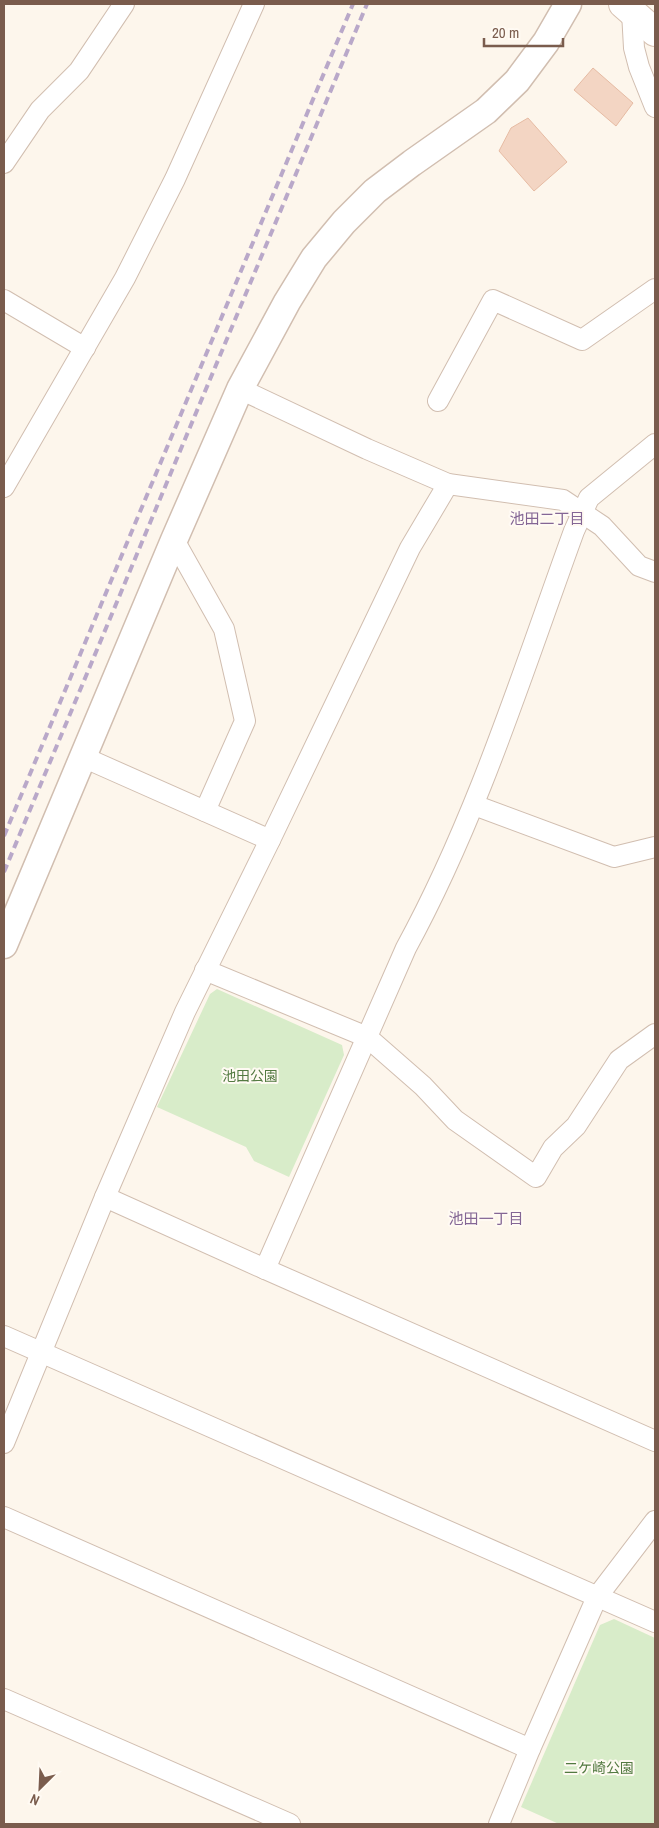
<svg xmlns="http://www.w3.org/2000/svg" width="659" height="1828" viewBox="0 0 659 1828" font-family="'Archivo Narrow','Noto Sans JP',sans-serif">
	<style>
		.green { fill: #d8ecc9 }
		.building { fill: #f3d5c3; stroke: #e6bba3 }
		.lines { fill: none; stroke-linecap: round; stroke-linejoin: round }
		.minor-casing { stroke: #d1beb0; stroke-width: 22 }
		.tertiary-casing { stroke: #d1beb0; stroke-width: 29 }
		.secondary-casing { stroke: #d6c0b0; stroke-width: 30 }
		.minor { stroke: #fff; stroke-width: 20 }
		.tertiary { stroke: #fff; stroke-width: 26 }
		.secondary { stroke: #fff; stroke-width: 28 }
		.rail { stroke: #b9a8c9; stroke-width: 4; stroke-dasharray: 8 5; stroke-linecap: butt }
		.labels { text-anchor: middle; stroke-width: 4; stroke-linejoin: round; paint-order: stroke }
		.park-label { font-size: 14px; fill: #537a41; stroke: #fffaf3 }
		.neighbourhood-label { font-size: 15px; fill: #846695; stroke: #fffaf3 }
	</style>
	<rect width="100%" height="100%" fill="#fdf6ec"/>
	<g class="green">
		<path d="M217,989L342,1045L344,1055L289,1177L254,1161L246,1147L157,1107L210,994Z"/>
		<path d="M614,1619L655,1638V1824H559L521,1807L600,1625Z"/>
	</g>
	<g class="building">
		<path d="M593,68L633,103L616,126L574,90Z"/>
		<path d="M528,118L567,162L534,191L499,151L511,128Z"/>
	</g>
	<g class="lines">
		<g class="minor-casing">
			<g id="minor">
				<path d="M632,12L634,48L639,67L655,107"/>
				<path d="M4,163L40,110L79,71L124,4"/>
				<path d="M4,300L85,348"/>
				<path d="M240,389L367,449L448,484L563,500L602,526L639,566L655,572"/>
				<path d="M438,401L493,300L582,340L655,289"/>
				<path d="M4,487L125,278L175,179L254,4"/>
				<path d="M174,540L224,629L245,721L205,811"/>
				<path d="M83,757L270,840"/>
				<path d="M474,805L614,857L655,847"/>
				<path d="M205,970L367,1037L423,1086L455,1120L536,1177L553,1148L576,1126L619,1060L655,1034"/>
				<path d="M105,1197L265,1269L655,1441"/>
				<path d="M265,1269L406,948C477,818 523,671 574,531L589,498L655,444"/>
				<path d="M4,1336L655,1622"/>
				<path d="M4,1443L105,1197L185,1012L270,840L410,548L448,484"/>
				<path d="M4,1517L530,1749"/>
				<path d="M4,1699L290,1824"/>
				<path d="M499,1824L530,1749L597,1597L655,1521"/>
			</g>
		</g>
		<g class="tertiary-casing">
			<path id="tertiary" d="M4,945L174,540L240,389L287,302L314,258L344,222L375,191L412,163L486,111L517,81L546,42L568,4"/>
		</g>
		<g class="secondary-casing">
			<path id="secondary" d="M623,4L655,32"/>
		</g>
		<use href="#minor" class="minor"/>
		<use href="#tertiary" class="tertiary"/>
		<use href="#secondary" class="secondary"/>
		<g class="rail">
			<path d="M4,836L353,4"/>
			<path d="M4,872L367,4"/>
		</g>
	</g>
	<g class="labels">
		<g class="park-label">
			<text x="250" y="1081">池田公園</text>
			<text x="599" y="1773">二ケ崎公園</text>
		</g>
		<g class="neighbourhood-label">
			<text x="547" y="524">池田二丁目</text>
			<text x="486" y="1224">池田一丁目</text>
		</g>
	</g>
	<rect width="659" height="1828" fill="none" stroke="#7a5c4d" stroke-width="10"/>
	<g transform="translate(40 1788) rotate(204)" stroke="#fffaf3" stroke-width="4" paint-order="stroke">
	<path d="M0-4L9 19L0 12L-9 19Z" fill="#7a5c4d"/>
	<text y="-8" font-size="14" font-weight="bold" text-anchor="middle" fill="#7a5c4d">N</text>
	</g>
	<path d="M484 38v8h79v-8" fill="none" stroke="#7a5c4d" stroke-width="2.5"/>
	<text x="492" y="38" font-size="15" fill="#7a5c4d" stroke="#fffaf3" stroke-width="4" paint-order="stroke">20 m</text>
</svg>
